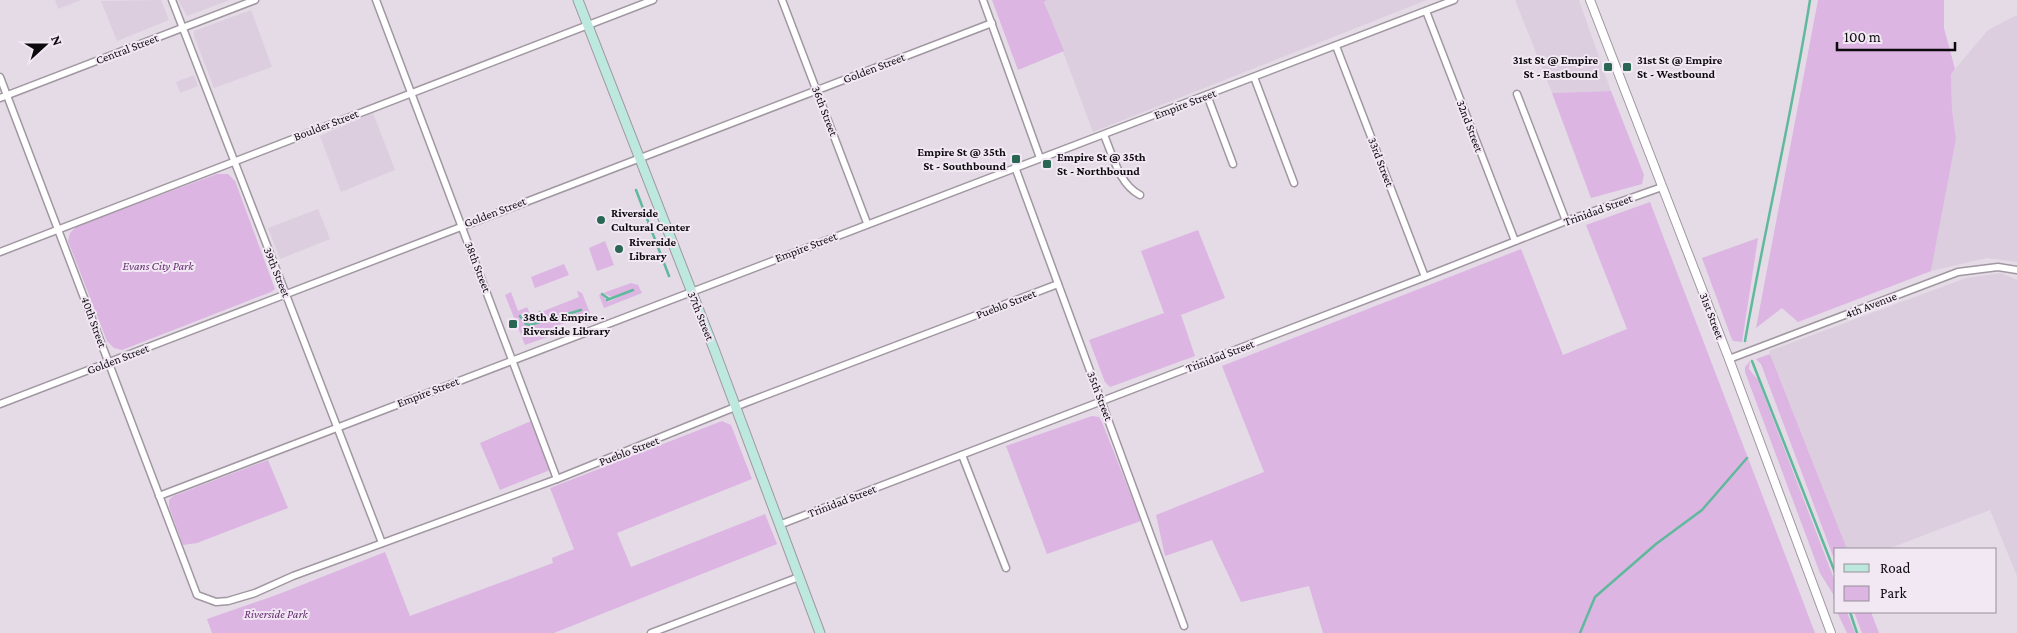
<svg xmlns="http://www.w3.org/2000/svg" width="2017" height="633" viewBox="0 0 2017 633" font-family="'Crimson Pro',serif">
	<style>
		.built { fill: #dccedf }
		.green { fill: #dcb5e3 }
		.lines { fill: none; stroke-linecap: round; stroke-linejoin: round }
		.stream { stroke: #60b99c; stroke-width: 2.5 }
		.minor-casing { stroke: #a097a1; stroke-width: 9 }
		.tertiary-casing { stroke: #a097a1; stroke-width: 10 }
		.secondary-casing { stroke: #a097a1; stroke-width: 11 }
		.minor { stroke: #fff; stroke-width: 6 }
		.tertiary { stroke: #fff; stroke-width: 8 }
		.secondary { stroke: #bde8dd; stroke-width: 9 }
		.poi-dot { fill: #296754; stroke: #f2e8f4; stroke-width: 2 }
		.labels { text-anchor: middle; stroke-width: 4; stroke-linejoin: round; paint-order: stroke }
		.street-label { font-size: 12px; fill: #0d0a0e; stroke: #f2e8f4 }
		.poi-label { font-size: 12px; font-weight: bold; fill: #0d0a0e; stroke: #f2e8f4; text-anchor: start }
		.park-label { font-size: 12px; font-style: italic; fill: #642b70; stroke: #f2e8f4 }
	</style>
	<rect width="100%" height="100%" fill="#e4dbe6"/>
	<g class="built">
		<path d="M55,0H81L58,9Z"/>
		<path d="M161,0L169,20L117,41L101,1Z"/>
		<path d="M178,0H230L187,16Z"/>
		<path d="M1047,0H1427L1093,132L1044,1Z"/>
		<path d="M1515,0H1579L1611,91L1552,93Z"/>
		<path d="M251,10L272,67L214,88L194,36V31Z"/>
		<path d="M2017,15V262L1987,258L1931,271L1956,139L1952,110L1951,74L1988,30Z"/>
		<path d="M194,75L198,86L180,93L176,82Z"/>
		<path d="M373,113L395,170L341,192L320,136Z"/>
		<path d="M318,209L330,239L280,259L268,228Z"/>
		<path d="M2001,273L2017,280V576L1990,510L1888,549H1847L1769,351L1966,278Z"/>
	</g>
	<g class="green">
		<path d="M992,0H1047L1044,2L1064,51L1018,70Z"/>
		<path d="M1818,0H1944V28L1955,69L1951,74L1952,110L1956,139L1931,271L1798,322L1782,308L1756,328Z"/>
		<path d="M1611,91L1644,175L1642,184L1591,198L1552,93Z"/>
		<path d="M217,174H228L235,181L275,289L271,292L122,350L114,348L107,341L68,241L70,233L77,226Z"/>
		<path d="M1650,202L1815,633H1323L1309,586L1241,602L1212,540L1165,556L1156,515L1264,472L1222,366L1521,249L1563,355L1627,329L1586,225Z"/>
		<path d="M1198,230L1225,298L1181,315L1195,356L1110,387L1105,382L1089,340L1164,313L1141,251Z"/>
		<path d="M1758,238L1742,342L1733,341L1731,337L1702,258Z"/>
		<path d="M605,241L614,265L597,271L589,248Z"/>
		<path d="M564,264L569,275L535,288L531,277Z"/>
		<path d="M631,283L638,285L642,293L604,308L599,295L602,294L608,302L634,290L612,297L603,293Z"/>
		<path d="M577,291L582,293L590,313L551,328L553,335L525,345L505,295L511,292L518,311L527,307L531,316L539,313L542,321C527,326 530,326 520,315L523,323L531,326L581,311V309L544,320L541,312L579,297Z"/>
		<path d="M1770,354L1847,549H1836V564L1761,364L1756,359Z"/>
		<path d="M1750,361L1749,369L1758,380L1836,584V610L1833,594L1820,573L1745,372V367Z"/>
		<path d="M1092,416L1099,417L1102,422L1141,521L1047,554L1006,446Z"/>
		<path d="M531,421L550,470L500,490L480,443Z"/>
		<path d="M722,421L731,425L752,479L617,533L631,567L765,514L777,544L554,633H212L207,619L279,594L385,552L410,616L553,563L552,558L574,549L550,488Z"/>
		<path d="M268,460L288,508L197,543L183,545L169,507V500L173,496Z"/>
		<path d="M1837,612H1847L1855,633H1847Z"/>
		<path d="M1854,612H1871L1879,633H1862Z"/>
	</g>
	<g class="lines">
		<g class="stream">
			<path d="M636,190L669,276"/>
			<path d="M602,294L609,299"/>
			<path d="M607,300L633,290"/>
			<path d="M540,312L543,321"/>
			<path d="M520,316L526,324L530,325L581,310"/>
			<path d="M1745,341C1765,227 1792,114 1810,0"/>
			<path d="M1752,361L1836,575"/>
			<path d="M1850,612L1857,633"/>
			<path d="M1580,633L1595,597L1656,544L1702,510L1747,458"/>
		</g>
		<g class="minor-casing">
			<g id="minor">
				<path d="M172,0L382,543"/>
				<path d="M376,0L557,479"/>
				<path d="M782,0L867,223"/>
				<path d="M983,0L1040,158"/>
				<path d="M1426,11L1515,241"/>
				<path d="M1336,46L1425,277"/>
				<path d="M0,77L197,595L216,602L228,601L255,593L293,576L557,479L745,403L1058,284"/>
				<path d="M1254,77L1294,183"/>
				<path d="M1517,94L1566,221"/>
				<path d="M1207,95L1233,164"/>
				<path d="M0,98L255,0"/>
				<path d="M1104,135C1113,156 1119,184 1140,195"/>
				<path d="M1015,167L1184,626"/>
				<path d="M0,252L653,0"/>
				<path d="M1729,359L1958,272L1998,267L2017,270"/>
				<path d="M0,404L992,23"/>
				<path d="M962,455L1006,568"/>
				<path d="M159,496L1454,0"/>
				<path d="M779,525L1425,277L1566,221L1662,187"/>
				<path d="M651,633L799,577"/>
			</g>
		</g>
		<g class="tertiary-casing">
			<path id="tertiary" d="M1590,0L1729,359L1831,633"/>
		</g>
		<g class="secondary-casing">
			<path id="secondary" d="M578,0L714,349L820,633"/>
		</g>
		<use href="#minor" class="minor"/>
		<use href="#tertiary" class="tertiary"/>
		<use href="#secondary" class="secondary"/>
	</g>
	<g class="poi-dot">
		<rect x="1603" y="62" width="10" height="10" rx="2.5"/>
		<rect x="1622" y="62" width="10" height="10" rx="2.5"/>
		<rect x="1011" y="154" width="10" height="10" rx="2.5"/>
		<rect x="1042" y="159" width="10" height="10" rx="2.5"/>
		<circle cx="601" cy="220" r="5"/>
		<circle cx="619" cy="249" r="5"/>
		<rect x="508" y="319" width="10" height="10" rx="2.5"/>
	</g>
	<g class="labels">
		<g class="street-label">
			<text transform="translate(127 49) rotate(-21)" y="4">Central Street</text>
			<text transform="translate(874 68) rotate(-21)" y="4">Golden Street</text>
			<text transform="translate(1185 104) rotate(-21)" y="4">Empire Street</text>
			<text transform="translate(825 111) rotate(69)" y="4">36th Street</text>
			<text transform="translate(326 125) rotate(-21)" y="4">Boulder Street</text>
			<text transform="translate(1470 126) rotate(69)" y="4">32nd Street</text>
			<text transform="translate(1381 162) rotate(69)" y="4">33rd Street</text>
			<text transform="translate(1598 210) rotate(-20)" y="4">Trinidad Street</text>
			<text transform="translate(495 212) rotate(-21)" y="4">Golden Street</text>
			<text transform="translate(806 247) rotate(-21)" y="4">Empire Street</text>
			<text transform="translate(478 267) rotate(69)" y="4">38th Street</text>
			<text transform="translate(277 272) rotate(68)" y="4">39th Street</text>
			<text transform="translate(1006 304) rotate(-21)" y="4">Pueblo Street</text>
			<text transform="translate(1871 305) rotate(-21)" y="4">4th Avenue</text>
			<text transform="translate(701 316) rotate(68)" y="4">37th Street</text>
			<text transform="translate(1712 316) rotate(69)" y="4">31st Street</text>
			<text transform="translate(94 322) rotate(70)" y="4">40th Street</text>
			<text transform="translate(1220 356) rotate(-21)" y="4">Trinidad Street</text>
			<text transform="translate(118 359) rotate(-21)" y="4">Golden Street</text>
			<text transform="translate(428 392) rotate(-21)" y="4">Empire Street</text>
			<text transform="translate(1100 396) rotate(69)" y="4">35th Street</text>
			<text transform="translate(629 451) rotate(-21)" y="4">Pueblo Street</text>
			<text transform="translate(842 501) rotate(-21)" y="4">Trinidad Street</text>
		</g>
		<g class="poi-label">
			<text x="1598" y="64" text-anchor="end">31st St @ Empire<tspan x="1598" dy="14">St - Eastbound</tspan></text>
			<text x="1637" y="64">31st St @ Empire<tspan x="1637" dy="14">St - Westbound</tspan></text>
			<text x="1006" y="156" text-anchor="end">Empire St @ 35th<tspan x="1006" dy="14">St - Southbound</tspan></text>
			<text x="1057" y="161">Empire St @ 35th<tspan x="1057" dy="14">St - Northbound</tspan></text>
			<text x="611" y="217">Riverside<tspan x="611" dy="14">Cultural Center</tspan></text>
			<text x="629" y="246">Riverside<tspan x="629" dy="14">Library</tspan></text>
			<text x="523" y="321">38th &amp; Empire -<tspan x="523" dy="14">Riverside Library</tspan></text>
		</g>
		<g class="park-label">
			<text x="158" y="270">Evans City Park</text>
			<text x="276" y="618">Riverside Park</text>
		</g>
	</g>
	<rect x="1834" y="548" width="162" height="65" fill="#f2e8f4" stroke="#968f98"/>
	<rect x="1844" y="564" width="25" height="8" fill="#bde8dd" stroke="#968f98"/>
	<text x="1880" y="573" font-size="15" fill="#0d0a0e">Road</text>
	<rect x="1844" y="586" width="25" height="15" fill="#dcb5e3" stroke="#968f98"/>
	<text x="1880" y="598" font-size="15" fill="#0d0a0e">Park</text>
	<g transform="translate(45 45) rotate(69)" stroke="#f2e8f4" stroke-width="4" paint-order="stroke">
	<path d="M0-4L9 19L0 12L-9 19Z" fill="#0d0a0e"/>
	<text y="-8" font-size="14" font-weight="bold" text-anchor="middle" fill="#0d0a0e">N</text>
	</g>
	<path d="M1837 42v8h118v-8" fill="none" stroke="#0d0a0e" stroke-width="2.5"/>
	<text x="1844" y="42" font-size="15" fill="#0d0a0e" stroke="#f2e8f4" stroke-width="4" paint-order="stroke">100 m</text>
</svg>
